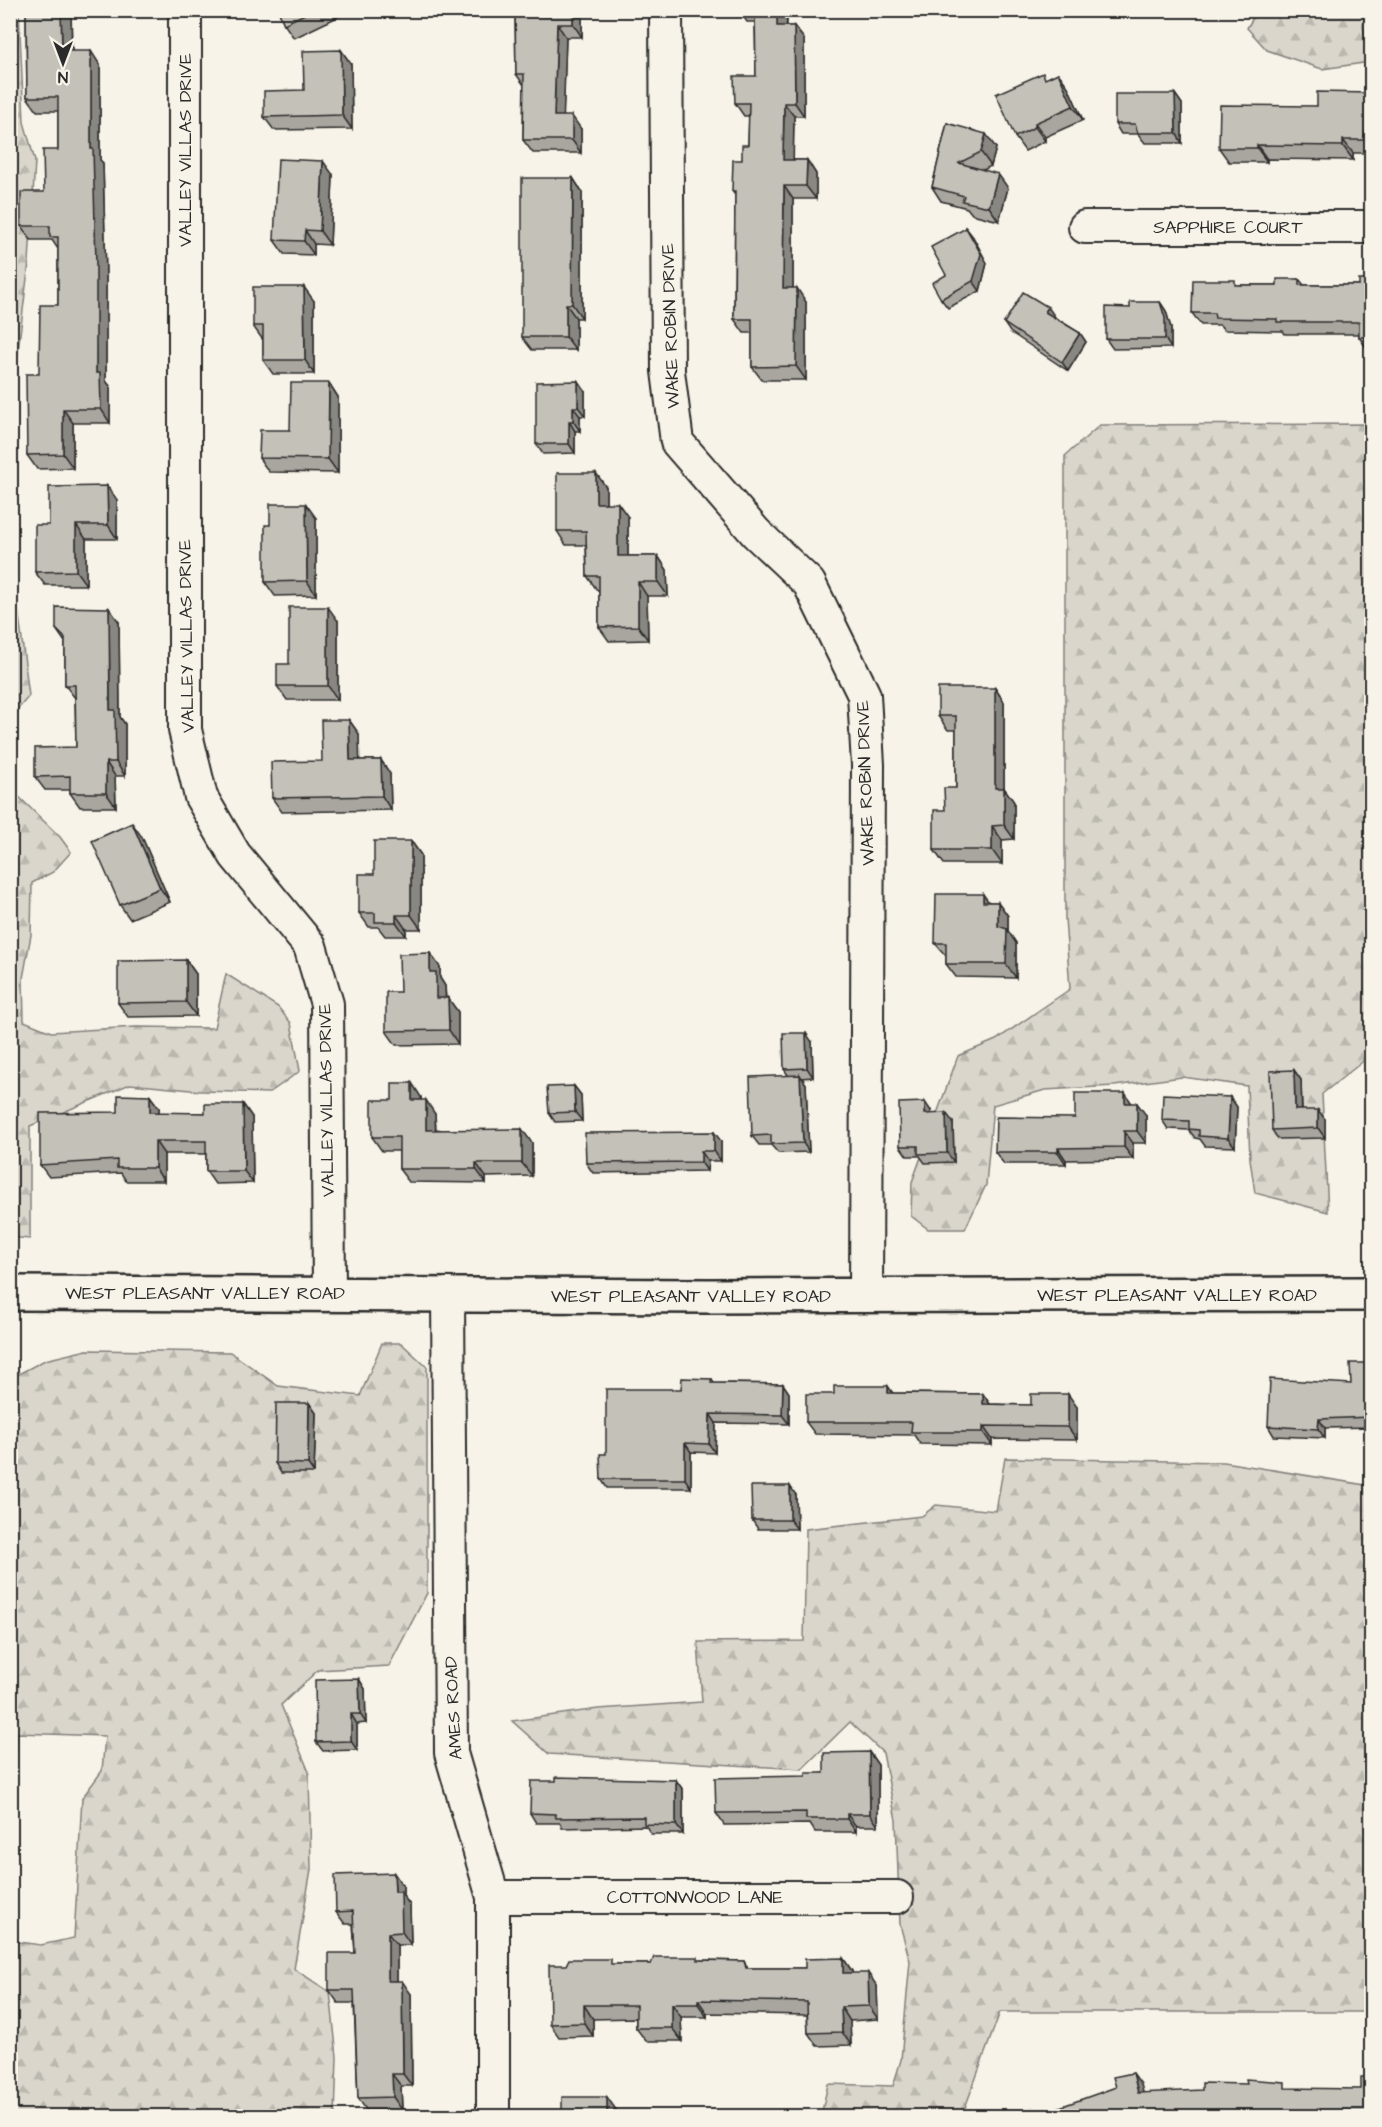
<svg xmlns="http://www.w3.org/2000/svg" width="1382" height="2127" viewBox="0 0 1382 2127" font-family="'Architects Daughter',sans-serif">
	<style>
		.forest { fill: url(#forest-firs); stroke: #82807c; stroke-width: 1.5 }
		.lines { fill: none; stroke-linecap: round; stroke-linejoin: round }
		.minor-casing { stroke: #2b2b2b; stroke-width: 36 }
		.major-casing { stroke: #2b2b2b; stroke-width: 38 }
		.minor { stroke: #f7f3e8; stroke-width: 32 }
		.major { stroke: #f7f3e8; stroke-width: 33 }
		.wall { fill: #a9a69f; stroke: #2b2b2b; stroke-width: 1.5 }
		.shaded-wall { fill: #898782; stroke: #2b2b2b; stroke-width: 1.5 }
		.building { fill: #c4c1b9; stroke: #2b2b2b; stroke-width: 1.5 }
		.labels { text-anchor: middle; stroke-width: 6; stroke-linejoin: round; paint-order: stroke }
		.street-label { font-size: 18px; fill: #2b2b2b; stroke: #f7f3e8 }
	</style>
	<defs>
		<pattern id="forest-firs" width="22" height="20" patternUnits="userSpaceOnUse" patternTransform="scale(1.5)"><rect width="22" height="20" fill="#dad6cc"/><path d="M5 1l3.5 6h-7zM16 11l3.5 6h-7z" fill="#bbb8af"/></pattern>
	</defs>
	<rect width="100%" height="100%" fill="#f7f3e8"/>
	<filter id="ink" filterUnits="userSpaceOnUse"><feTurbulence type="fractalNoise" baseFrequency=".0167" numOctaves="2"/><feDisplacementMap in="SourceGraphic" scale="12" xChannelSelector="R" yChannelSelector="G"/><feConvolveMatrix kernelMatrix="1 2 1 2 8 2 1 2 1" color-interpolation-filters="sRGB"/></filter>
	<g filter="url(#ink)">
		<g class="forest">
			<path d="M19,10L24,122L35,161L29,262L11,407L10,11Z"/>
			<path d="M1257,11H1365L1363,26L1370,62L1322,69L1267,50L1247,28Z"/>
			<path d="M1371,424V1055L1322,1094L1328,1212L1255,1193L1250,1159L1247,1086L1182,1077L1114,1086L1045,1090L993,1105L986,1185L965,1229H928L911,1216L912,1182L958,1056L996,1040L1070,989L1065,918V456L1100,425Z"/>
			<path d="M11,579L17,600L29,696L18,709L11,745Z"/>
			<path d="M10,765L15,793L60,837L71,852L53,872L32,883L31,935L23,978L24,1021L51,1032L136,1027L214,1028L226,974L278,1007L291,1023L300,1071L269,1093L201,1091L130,1084L30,1126V1239L10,1237Z"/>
			<path d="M382,1343H401L427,1367V1593L389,1666L318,1670L281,1705L309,1772L311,1869L294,1969L330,1992L337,2057L335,2116H11V1941L41,1945L74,1938L82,1798L102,1771L105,1736L17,1733L13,1823L11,1822V1378L45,1360L87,1350L230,1352L278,1386L360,1396Z"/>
			<path d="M1005,1458L1224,1462L1371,1486V2012H1000L962,2116H821L828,2084L893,2086L901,2060L910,1961L900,1925L896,1820L883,1753L850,1722L802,1769L549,1754L512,1721L598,1709L702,1702L698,1642L804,1641L806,1529L922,1516L936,1505L996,1511Z"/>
		</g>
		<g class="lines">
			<g class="minor-casing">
				<g id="minor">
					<path d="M185,10V730L201,797L235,855L310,946L327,1004L329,1294"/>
					<path d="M666,10L668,371L677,442L756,533L809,583L864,695L868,765L866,1296"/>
					<path d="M1085,227H1372"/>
					<path d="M448,1294L451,1753L493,1897V2116"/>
					<path d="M493,1897H897"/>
				</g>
			</g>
			<g class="major-casing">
				<path id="major" d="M10,1293L709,1296L1372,1294"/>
			</g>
			<use href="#minor" class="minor"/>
			<use href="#major" class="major"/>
		</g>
		<g class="wall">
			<path d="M26,10H71L72,51L100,65V160L103,163L106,278V381L110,386V423H73V468L37,469L27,455L39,374L58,305V249L52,240H31L21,226L44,192L58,150V111H37L27,97Z"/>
			<path d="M278,10H352L294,38L284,24Z"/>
			<path d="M515,10L582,13V37H566L563,116L581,129V153H533L523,140L524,85L516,74Z"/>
			<path d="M739,10H787V26H794L804,39V116H794L793,160H807L816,174V199H793V288L806,302V380H762L752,367V333H744L734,319L735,195L732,191L742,160L748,145L749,116H744L735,103L756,76L755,22H747Z"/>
			<path d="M341,50L351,64L352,129L274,130L264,117L304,90Z"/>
			<path d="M1058,73L1068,87L1083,120L1045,137V141L1025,151L1015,137L1047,79Z"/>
			<path d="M1371,93V153H1353V160L1267,159V162H1229L1219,148L1317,106Z"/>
			<path d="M1175,94L1182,104V143H1145L1138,134H1121L1115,124Z"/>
			<path d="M947,123L996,148L991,166L983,170L1008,188L999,221L972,214L967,208L941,201L932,187Z"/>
			<path d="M333,175L330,245L314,244V255L284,254L274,240Z"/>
			<path d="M573,178L582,192V318H576V350H532L522,337Z"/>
			<path d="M966,228L973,237L987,263L980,291L948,308L941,299L946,275Z"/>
			<path d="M1299,279L1304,285H1359L1371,280V349H1367L1359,337V334H1285L1283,331L1224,330L1220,325H1201L1192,313L1239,285H1277Z"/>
			<path d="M314,301V374H273L263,360V340L253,326Z"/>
			<path d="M1160,302L1166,311L1171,328V348L1113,349L1106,339L1130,308Z"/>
			<path d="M1054,317L1080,333L1086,342L1068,371L1010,332L1004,323Z"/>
			<path d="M578,381L585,391V416H580V431H575V453L543,454L536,444Z"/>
			<path d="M329,383L338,397V473L269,472L259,458L290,430Z"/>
			<path d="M107,486L117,500V539H86V585H45L35,572L49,525Z"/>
			<path d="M606,487V503L628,517V556H658L667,570L668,596H647L648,640L609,641L599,627V590H597L587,576L586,545H566L557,531Z"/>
			<path d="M316,518V595L275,596L265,582L270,525Z"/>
			<path d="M338,621V700H287L277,686Z"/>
			<path d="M119,622L120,717L125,724V776H115L116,807H80L70,793V790H45L35,777L76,747L75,698L65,685V642L56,629Z"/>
			<path d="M995,688L1004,702V788L1014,802V839L1002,840V864H944L934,850L945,810L956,788V730H948L938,716Z"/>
			<path d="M349,720L359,734V760H381L390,774L391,810L282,812L272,798L322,761Z"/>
			<path d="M142,837L170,902L130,919L120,905Z"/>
			<path d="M411,841L421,855V929H406V936H385L378,927H369L359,913L374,874Z"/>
			<path d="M988,902H998L1008,916V931L1016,943V978L956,977L946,964V956L935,943Z"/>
			<path d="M186,960L196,974V1016L128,1017L118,1003Z"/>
			<path d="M440,967V978L445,986L446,998H448L458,1012V1044L396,1045L386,1031L400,992Z"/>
			<path d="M812,1042L813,1077L802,1078L806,1084L809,1152L778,1153L771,1145H759L752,1136L788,1075L784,1069Z"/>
			<path d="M1294,1070L1301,1080L1302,1110L1325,1119V1138L1278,1139L1272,1130Z"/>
			<path d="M574,1086L581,1095L582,1121L555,1122L549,1113Z"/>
			<path d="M150,1096L159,1108V1113H205L243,1104L252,1117L253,1183L215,1184L206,1171V1154H164V1181H126L121,1173L49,1177L40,1165L118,1112Z"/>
			<path d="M421,1097V1100L435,1114L436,1129L532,1143V1176L486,1177V1183L409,1182L399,1169V1151H382L372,1137L392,1100Z"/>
			<path d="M1230,1097L1237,1107L1235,1147L1205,1146L1200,1139L1195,1138L1189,1130L1168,1129L1162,1120Z"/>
			<path d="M1132,1103L1146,1115V1143H1133V1159L1066,1160V1164H1004L995,1152L1075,1118Z"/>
			<path d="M931,1111V1114L953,1122L954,1162L925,1163L920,1156H907L900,1146Z"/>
			<path d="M721,1141V1161H708L707,1171L593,1173L586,1163Z"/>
			<path d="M1371,1367V1427L1325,1428V1438L1274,1436L1268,1426L1351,1384Z"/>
			<path d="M712,1379L714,1383L783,1384L789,1393V1424L716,1423L715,1453L691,1452V1488H607L601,1479L606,1454L681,1389Z"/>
			<path d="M893,1393L983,1394L990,1404L1077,1407V1440L992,1439V1445L920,1444L914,1435L815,1434L806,1422Z"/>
			<path d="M309,1403L316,1413L314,1473H281L275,1463Z"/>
			<path d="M796,1495L797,1529H758L752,1520Z"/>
			<path d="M359,1679L365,1689L366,1723L357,1724V1750L323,1751L316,1742Z"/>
			<path d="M869,1752L878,1765V1826H856V1832H815L810,1824L724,1825L716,1813L806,1776L824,1773Z"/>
			<path d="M676,1780L683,1790V1834H651L646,1826L562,1828L560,1823H536L530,1813L556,1781Z"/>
			<path d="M403,1886V1896L410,1905L411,1945H397V1981L411,1994L412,2086H401L402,2110L367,2111L358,2098L354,2003H338L329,1990L355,1953L353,1924H345L336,1912Z"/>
			<path d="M843,1958L852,1971V1973L877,1986L878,2019L850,2021L851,2045L817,2046L808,2033L807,2015L707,2013V2017H681L682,2041H646L636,2028V2018L593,2019V2036L559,2037L550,2024L615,1964H651L700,1960L744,1961L748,1968H805Z"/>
		</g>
		<g class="shaded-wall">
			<path d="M61,10H71L72,65L62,51Z"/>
			<path d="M573,10H581L582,13V37L573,24Z"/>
			<path d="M777,10H787L786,39L777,26Z"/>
			<path d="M557,24L566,37L563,129L554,116Z"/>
			<path d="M794,26L804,39V116L795,103Z"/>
			<path d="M341,50L351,64L352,129L342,115Z"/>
			<path d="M91,51L100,65V160L103,163L106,278V381L110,386V423L101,409L96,373L91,149Z"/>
			<path d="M1058,73L1068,87L1083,120L1073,106Z"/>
			<path d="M1175,94L1182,104V143L1176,133Z"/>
			<path d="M784,103L794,116L793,173L783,160Z"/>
			<path d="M572,116L581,129V153L572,140Z"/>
			<path d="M1035,123L1045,137V141L1035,127Z"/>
			<path d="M1365,132L1371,142V150L1364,140Z"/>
			<path d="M986,134L996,148L991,166L981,152Z"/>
			<path d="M1343,140L1353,153V160L1343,146Z"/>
			<path d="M1257,145L1267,159V162L1257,148Z"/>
			<path d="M807,160L816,174V199L806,186Z"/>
			<path d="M323,161L333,175L330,245L320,231Z"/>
			<path d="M998,174L1008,188L999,221L989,207Z"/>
			<path d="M573,178L582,192V318L572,304Z"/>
			<path d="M784,186L793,199V302L783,288Z"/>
			<path d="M966,228L973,237L987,263L980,291L973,281Z"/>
			<path d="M305,230L314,244V255L304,241Z"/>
			<path d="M304,287L314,301V374L305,360Z"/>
			<path d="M797,288L806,302V380L796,366Z"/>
			<path d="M1160,302L1166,311L1171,328V348L1165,339Z"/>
			<path d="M566,304L576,318V350L566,337Z"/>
			<path d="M1048,307L1055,317L1052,321L1045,312Z"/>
			<path d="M1080,333L1086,342L1068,371L1062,362Z"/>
			<path d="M578,381L585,391V416L578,407Z"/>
			<path d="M329,383L338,397V473L328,459Z"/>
			<path d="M573,407L580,416V431L573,421Z"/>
			<path d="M63,409L73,423V468L63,454Z"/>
			<path d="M569,421L575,431V453L569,444Z"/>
			<path d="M596,473L606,487V517L596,503Z"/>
			<path d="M107,486L117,500V539L108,525Z"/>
			<path d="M618,503L628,517V570L618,556Z"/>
			<path d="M306,504L316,518V595L307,581Z"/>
			<path d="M76,525L86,539V585L76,571Z"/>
			<path d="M658,556L667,570L668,596L658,582Z"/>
			<path d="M638,582L647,596L648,640L638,626Z"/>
			<path d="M328,607L338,621V700L328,686Z"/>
			<path d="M109,608L119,622L120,717L125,724V776L116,762L110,710Z"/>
			<path d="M995,688L1004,702V802L995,788Z"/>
			<path d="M349,720L359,734L360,774L350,760Z"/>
			<path d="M381,760L390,774L391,810L382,796Z"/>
			<path d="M106,762L115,776L116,807L106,793Z"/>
			<path d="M1004,788L1014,802V839L1004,825Z"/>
			<path d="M132,823L142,837L170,902L160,888Z"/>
			<path d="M992,826L1002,840V864L992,850Z"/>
			<path d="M411,841L421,855V929L411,915Z"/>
			<path d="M983,894L993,908L983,902Z"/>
			<path d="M998,902L1008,916V931L1016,943V978L1006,964L998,926Z"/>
			<path d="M396,915L406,929V936L396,922Z"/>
			<path d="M430,953L440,967V978L445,986L446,1012L436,998L430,972Z"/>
			<path d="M186,960L196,974V1016L186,1002Z"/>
			<path d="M448,998L458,1012V1044L449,1030Z"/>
			<path d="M806,1033L812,1042L813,1077L807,1068Z"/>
			<path d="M1294,1070L1301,1080L1302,1120L1295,1110Z"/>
			<path d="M800,1075L806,1084L809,1152L803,1143Z"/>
			<path d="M412,1083L421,1097L422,1114L412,1100Z"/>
			<path d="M574,1086L581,1095L582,1121L575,1112Z"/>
			<path d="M1125,1093L1133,1105L1125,1103Z"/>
			<path d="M150,1096L159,1108V1125L150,1112Z"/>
			<path d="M1230,1097L1237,1107L1235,1147L1228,1138Z"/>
			<path d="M426,1100L435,1114L436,1143L426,1130Z"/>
			<path d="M925,1102L931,1111V1123L925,1114Z"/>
			<path d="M1137,1103L1146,1115V1143L1137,1131Z"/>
			<path d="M243,1104L252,1117L253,1183L244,1171Z"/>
			<path d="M1318,1110L1325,1119V1138L1318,1128Z"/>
			<path d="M946,1113L953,1122L954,1162L947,1153Z"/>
			<path d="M522,1129L532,1143V1176L522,1163Z"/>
			<path d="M1124,1131L1133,1143V1159L1124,1147Z"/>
			<path d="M714,1132L721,1141V1161L714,1151Z"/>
			<path d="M155,1141L164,1154V1181L155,1168Z"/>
			<path d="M1058,1148L1066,1160V1164L1058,1152Z"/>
			<path d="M701,1151L708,1161L707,1171L701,1162Z"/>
			<path d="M476,1163L486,1177V1183L476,1169Z"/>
			<path d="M1369,1363L1371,1367V1382L1369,1379Z"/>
			<path d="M783,1384L789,1393V1424L782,1415Z"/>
			<path d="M888,1386L897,1399L888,1393Z"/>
			<path d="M983,1394L992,1407L983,1404Z"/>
			<path d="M1068,1394L1077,1407V1440L1068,1427Z"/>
			<path d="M309,1403L316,1413L314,1473L308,1464Z"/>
			<path d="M710,1414L716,1423L715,1453L709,1444Z"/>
			<path d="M1319,1419L1325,1428V1438L1318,1429Z"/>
			<path d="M983,1426L992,1439V1445L983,1432Z"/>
			<path d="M685,1443L691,1452V1488L685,1479Z"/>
			<path d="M790,1486L796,1495L797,1529L790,1520Z"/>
			<path d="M359,1679L365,1689L366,1723L360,1714Z"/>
			<path d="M351,1714L357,1724V1750L351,1741Z"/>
			<path d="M869,1752L878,1765V1826L870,1814Z"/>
			<path d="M676,1780L683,1790V1834L676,1825Z"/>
			<path d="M847,1814L856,1826V1832L847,1819Z"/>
			<path d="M394,1873L403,1886V1896L410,1905L411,1945L402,1932L395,1892Z"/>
			<path d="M388,1933L397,1945V1994L388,1981Z"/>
			<path d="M843,1958L852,1971V1987L843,1973Z"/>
			<path d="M868,1973L877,1986L878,2019L869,2006Z"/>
			<path d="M402,1981L411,1994L412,2086L403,2074Z"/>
			<path d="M698,2000L707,2013V2017L698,2004Z"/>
			<path d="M672,2004L681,2017L682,2041L672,2028Z"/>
			<path d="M584,2005L593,2019V2036L584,2023Z"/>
			<path d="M841,2007L850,2021L851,2045L842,2032Z"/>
			<path d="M1133,2073L1141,2084L1146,2104L1138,2093Z"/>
			<path d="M392,2074L401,2086L402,2110L393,2097Z"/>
			<path d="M607,2097L617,2111V2116H607Z"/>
		</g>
		<g class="building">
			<path d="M26,10H61L62,51H91V149H93L96,264V373H100L101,409H63V454L27,455L26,374H39L40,305H58V237H50V226H21V192H44L43,150H58V97H27Z"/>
			<path d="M278,10H313L284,24Z"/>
			<path d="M515,10H573V24H557L554,116H572V140H523L524,74H516Z"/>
			<path d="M755,10H777V26H794L795,103H784L783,160H807L806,186H784L783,288H797L796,366L752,367V319H734L735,191H732L733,160H742V145H748L749,103H735L734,76H756Z"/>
			<path d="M341,50L342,115L264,117V91L304,90L303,51Z"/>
			<path d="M1043,73L1045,79L1058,73L1073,106L1035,123V127L1015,137L996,94Z"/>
			<path d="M1317,92L1371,93V132H1365L1364,140H1343V146L1257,145V148H1219L1220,105L1317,106Z"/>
			<path d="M1115,94H1175L1176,133H1138L1135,124H1115Z"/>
			<path d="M947,123L986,134L981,152L959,163L998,174L989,207L962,201L964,196L932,187Z"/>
			<path d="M278,159L323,161L320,231L305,230L304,241L274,240Z"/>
			<path d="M522,178H573L572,304H566V337H522Z"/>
			<path d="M966,228L981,254L973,281L941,299L932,283L946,275L931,247Z"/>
			<path d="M1277,279H1299V285H1359V280H1371V337H1359V322H1277V319L1215,318L1214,313H1192L1193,280H1235V285H1277Z"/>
			<path d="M253,287H304L305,360H263V326H253Z"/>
			<path d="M1023,292L1048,307L1045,312L1080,333L1062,362L1004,323Z"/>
			<path d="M1130,302H1160L1165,318V339H1106V307L1130,308Z"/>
			<path d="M578,381V407H573V421H569V444H536V382Z"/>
			<path d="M291,383H329L328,459L259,458L260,430H290Z"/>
			<path d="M557,473H596V503H618V556H658V582H638V626L599,627V576H587L586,531H557Z"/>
			<path d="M107,486L108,525H76V571L35,572V525H49V487Z"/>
			<path d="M270,504H306L307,581L265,582V525H270Z"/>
			<path d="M56,607L109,608L110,710H115L116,762H106V793H70V776L35,777V748L76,747L75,685H65V638L56,629Z"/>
			<path d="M289,607H328V686H277V664H289Z"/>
			<path d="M938,688H995V788H1004V825L992,826V850H934V810H945L944,788H956V716H938Z"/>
			<path d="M321,720H349L350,760H381L382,796L272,798L271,762L322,761Z"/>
			<path d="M132,823L160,888L120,905L92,841Z"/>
			<path d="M374,841H411V915H396V922H375V913H359V874H374Z"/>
			<path d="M936,894H983V902H998V926L1007,929L1006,964H946V943H935Z"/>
			<path d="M430,953V972H436V998H448L449,1030L386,1031V992H400L399,954Z"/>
			<path d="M186,960V1002L118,1003V961Z"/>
			<path d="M783,1033H806L807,1068L784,1069Z"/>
			<path d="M1294,1070L1295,1110H1318V1128L1272,1130L1270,1071Z"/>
			<path d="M800,1075L803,1143L771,1144V1135L752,1136L750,1077Z"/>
			<path d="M392,1083H412V1100H426V1130L522,1129V1163H476V1169H399V1137H372V1100H392Z"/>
			<path d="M574,1086L575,1112L549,1113L547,1087Z"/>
			<path d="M1075,1093H1125V1103H1137V1131H1124V1147L1058,1148V1152H995L996,1117L1075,1118Z"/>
			<path d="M1163,1094L1230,1097L1228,1138L1199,1136V1130L1189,1129V1121L1162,1120Z"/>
			<path d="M118,1095L150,1096V1112L205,1113V1104H243L244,1171H206V1141H155V1168H117V1160L40,1165V1113L118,1112Z"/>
			<path d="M925,1102V1114L946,1113L947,1153L918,1154V1146H900L899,1103Z"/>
			<path d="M714,1132V1151H701V1162L586,1163L585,1133Z"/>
			<path d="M1350,1363H1369V1379H1371V1417L1319,1419L1318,1429L1268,1426L1270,1379L1351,1384Z"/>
			<path d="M682,1378L712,1379L711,1383L783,1384L782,1415L710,1414L709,1444L685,1443V1479H601L600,1454H606V1389H681Z"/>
			<path d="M834,1386H888V1393L983,1394V1404L1031,1405V1394H1068V1427L983,1426V1432H911L912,1422H806V1394H834Z"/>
			<path d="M276,1403H309L308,1464L275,1463Z"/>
			<path d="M751,1486H790V1520H752Z"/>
			<path d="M359,1679L360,1714H351V1741L316,1742L315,1680Z"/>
			<path d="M869,1752L870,1814H847V1819H806V1812L716,1813L715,1778L806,1776V1773H824V1753Z"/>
			<path d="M556,1777L676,1780V1825L644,1824V1817L556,1818L555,1814L530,1813L531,1781H556Z"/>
			<path d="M394,1873L395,1892H401L402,1932L388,1933V1981H402L403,2074H392L393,2097L358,2098L354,1990H329V1953H355L353,1911L336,1912L335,1875Z"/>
			<path d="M654,1957H698V1960L744,1961L746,1968H805V1959L843,1958V1973H868L869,2006L841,2007L842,2032L808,2033L807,2002L698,2000V2004H672V2028H636V2005H584V2023L550,2024L549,1965H566L569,1959H611V1964H651Z"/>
			<path d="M1133,2073L1138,2093L1202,2090V2083L1247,2084L1246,2079L1285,2082V2088L1361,2089V2077H1371V2116H1047L1057,2108L1116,2087L1113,2077Z"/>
			<rect x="562" y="2097" width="45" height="19"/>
			<path d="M1032,2108L1040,2116H1021Z"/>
		</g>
	</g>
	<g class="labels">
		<g class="street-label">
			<text transform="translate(185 150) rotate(-90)" y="6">VALLEY VILLAS DRIVE</text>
			<text x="1228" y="233">SAPPHIRE COURT</text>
			<text transform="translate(670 326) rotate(-92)" y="6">WAKE ROBIN DRIVE</text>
			<text transform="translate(186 636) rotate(-91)" y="6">VALLEY VILLAS DRIVE</text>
			<text transform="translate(865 783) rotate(-92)" y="6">WAKE ROBIN DRIVE</text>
			<text transform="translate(326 1100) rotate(-91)" y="6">VALLEY VILLAS DRIVE</text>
			<text x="205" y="1299">WEST PLEASANT VALLEY ROAD</text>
			<text x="1177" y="1301">WEST PLEASANT VALLEY ROAD</text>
			<text x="691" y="1302">WEST PLEASANT VALLEY ROAD</text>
			<text transform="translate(453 1708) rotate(-93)" y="6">AMES ROAD</text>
			<text x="695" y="1903">COTTONWOOD LANE</text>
		</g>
	</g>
	<rect width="1382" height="2127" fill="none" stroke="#f7f3e8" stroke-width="36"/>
	<rect x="18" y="18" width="1346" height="2091" fill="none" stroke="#2b2b2b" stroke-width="2" filter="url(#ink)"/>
	<g transform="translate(63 63) rotate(180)" stroke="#f7f3e8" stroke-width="4.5" paint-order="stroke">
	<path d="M0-4.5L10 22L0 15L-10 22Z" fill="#2b2b2b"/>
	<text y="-9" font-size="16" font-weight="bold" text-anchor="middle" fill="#2b2b2b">N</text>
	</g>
</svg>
